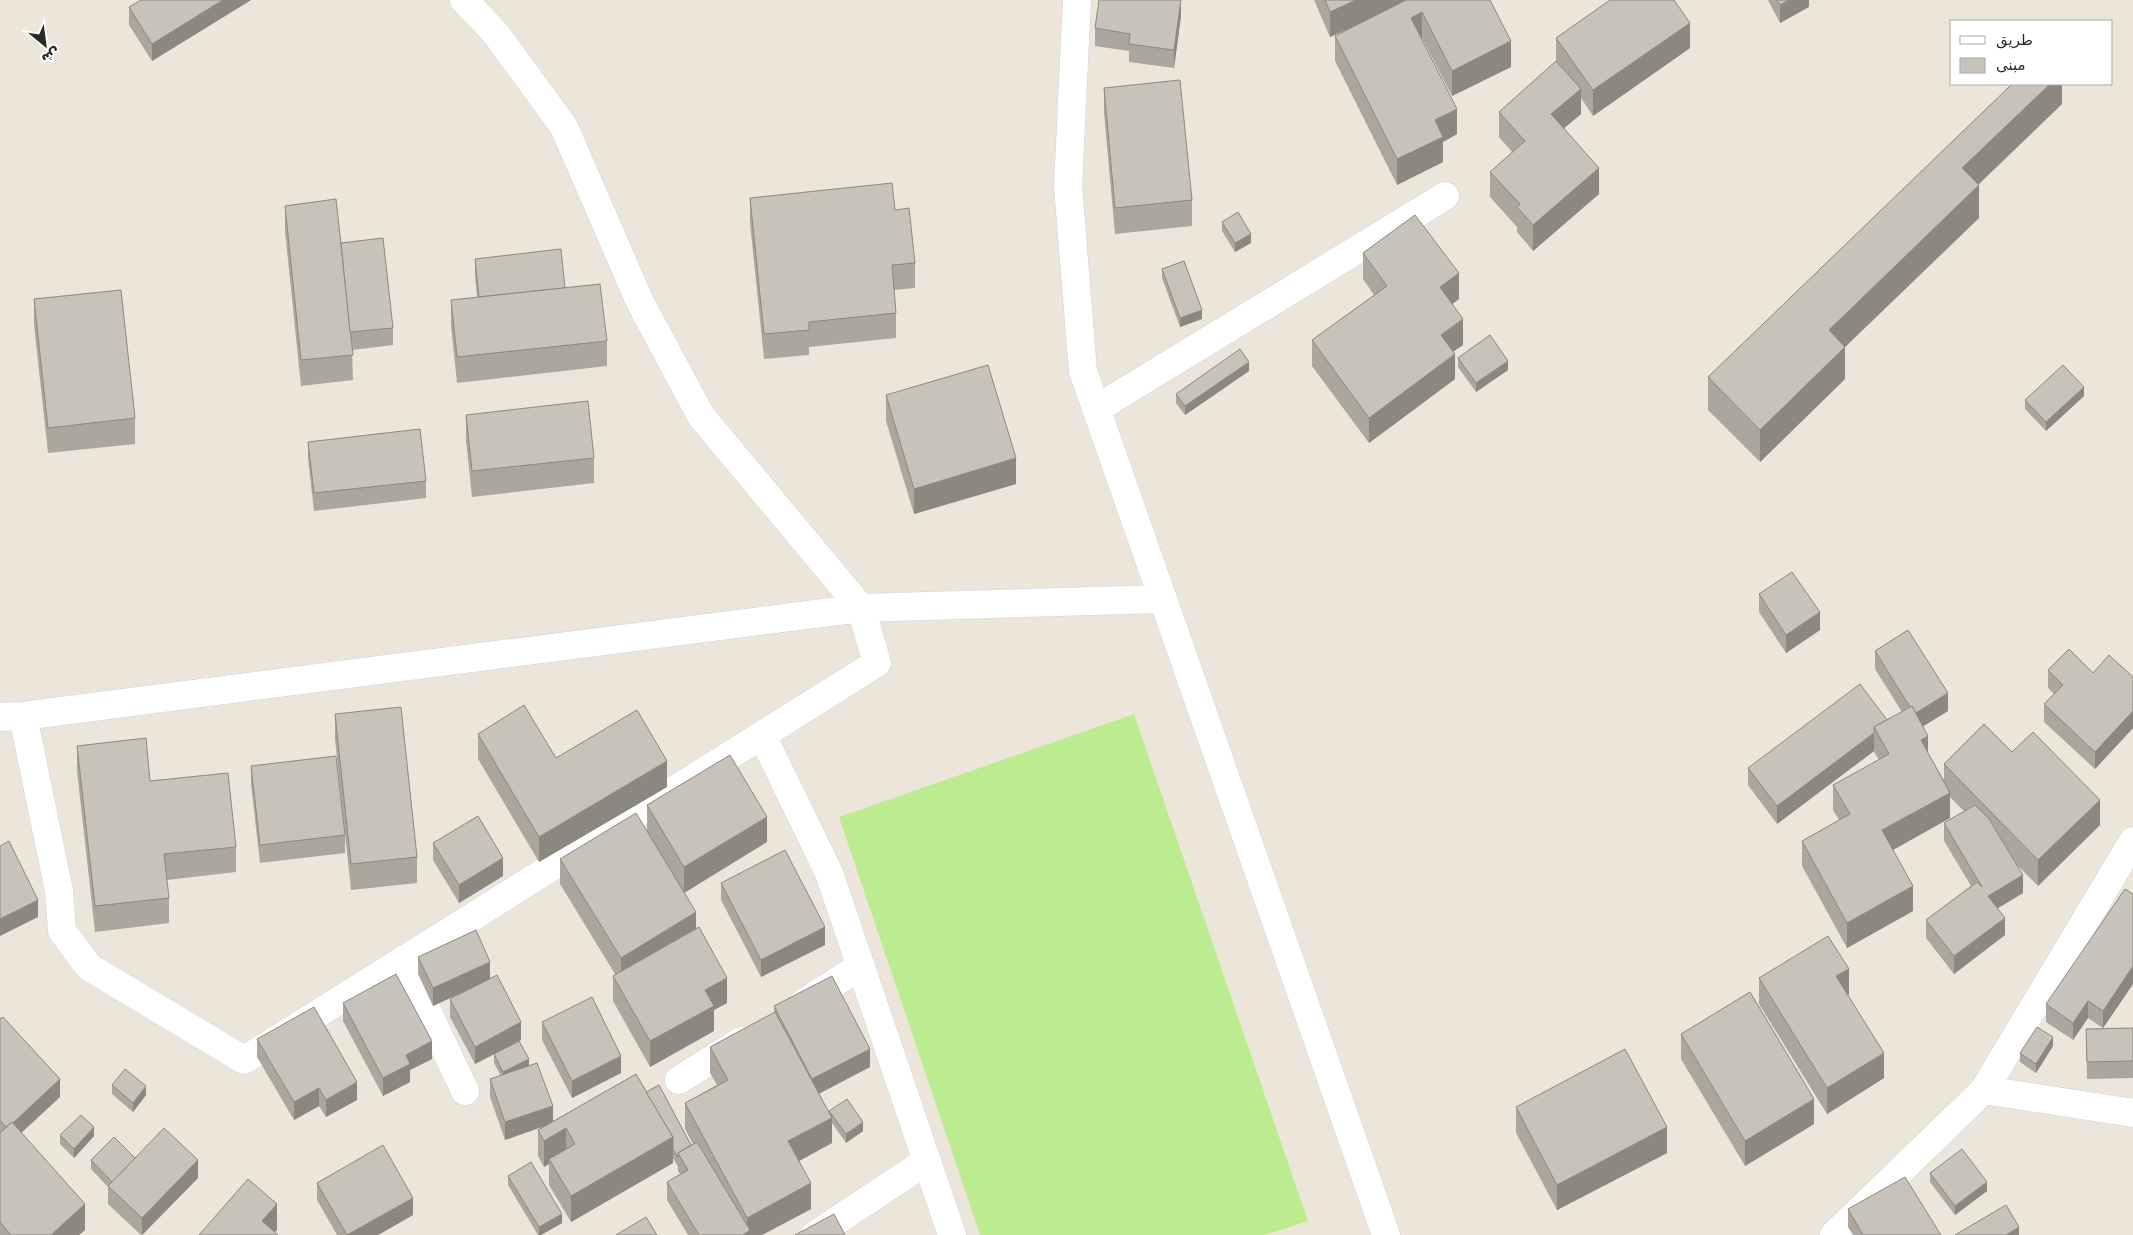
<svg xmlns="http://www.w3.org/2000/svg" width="2133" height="1235" viewBox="0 0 2133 1235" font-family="'DejaVu Sans','Noto Naskh Arabic',sans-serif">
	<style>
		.pitch { fill: #bdec90 }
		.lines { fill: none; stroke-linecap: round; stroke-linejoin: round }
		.minor-casing { stroke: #cfd2e3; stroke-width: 29 }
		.minor { stroke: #fff; stroke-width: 28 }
		.wall { fill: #aba7a0 }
		.shaded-wall { fill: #8b8882 }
		.building { fill: #c7c2ba; stroke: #8b8882 }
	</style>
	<rect width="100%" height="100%" fill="#ece6da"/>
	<path class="pitch" d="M1134,714L1308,1221L1265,1235H980L839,817Z"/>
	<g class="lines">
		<g class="minor-casing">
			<g id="minor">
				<path d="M464,0L497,35L564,127L640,302L701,416L861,608L1162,599"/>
				<path d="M1077,0L1068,186L1083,371L1386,1235"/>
				<path d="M1096,409L1445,196"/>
				<path d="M0,717L23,716L861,608L877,663L244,1060L89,967L62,931L59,891L23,716"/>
				<path d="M762,735L829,873L952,1235"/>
				<path d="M403,960L465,1091"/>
				<path d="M803,1003L861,966"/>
				<path d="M679,1080L741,1041"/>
				<path d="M1984,1090L2133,1113"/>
				<path d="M815,1235L927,1161"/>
				<path d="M1834,1235L1984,1090L2133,841"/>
			</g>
		</g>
		<use href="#minor" class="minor"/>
	</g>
	<g class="wall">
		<path d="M251,0L152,61L129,25V7Z"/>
		<path d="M1314,0H1490L1511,67L1452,96L1422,38H1421L1457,134L1443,142V162L1397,185L1335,61V36L1350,28L1330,37Z"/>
		<path d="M1768,0H1809V7L1780,23Z"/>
		<path d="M1181,16L1174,68L1129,62V51L1095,46V28Z"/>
		<path d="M1556,38L1690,48L1593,116L1581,98V114L1564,128L1599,194L1533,251L1517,232V227L1490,197V172L1512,152L1499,137V112L1556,62Z"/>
		<path d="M2062,84V104L1978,185L1979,218L1845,347V379L1760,462L1708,410V377Z"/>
		<path d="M1104,88L1192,200V226L1115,234L1104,113Z"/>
		<path d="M750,198L895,210L915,263V288L894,290L896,313V338L809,347V355L764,359L750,223Z"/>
		<path d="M285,206L341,243L393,328V345L352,350L353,380L301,386L285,231Z"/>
		<path d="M1222,222L1251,243L1235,252L1222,231Z"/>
		<path d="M1363,253L1459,299L1452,304L1463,345L1454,351L1455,379L1369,443L1312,366V340L1374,295L1363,279Z"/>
		<path d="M475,259L565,288L607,341V366L457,383L451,326V300L477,297L475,276Z"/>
		<path d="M1162,269L1202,319L1180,327L1162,278Z"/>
		<path d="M34,299L135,418V444L48,453L34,325Z"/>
		<path d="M1458,358L1508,370L1476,392L1458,367Z"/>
		<path d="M1249,371L1185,415L1176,403V394Z"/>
		<path d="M886,395L1016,484L914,514L886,421Z"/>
		<path d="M2084,396L2046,431L2025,409V400Z"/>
		<path d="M466,415L594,458V483L472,497L466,440Z"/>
		<path d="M308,442L426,481V498L314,511L308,459Z"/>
		<path d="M1759,594L1820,630L1786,653L1759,612Z"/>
		<path d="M1875,651L1948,711L1923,726L1928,753L1944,780V764L2012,752L2100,825L2038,886L2016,864L2023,893L1998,908L2005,935L1954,974L1926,938V920L1971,886L1944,841V823L1964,811L1950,797V818L1893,850L1913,911L1847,948L1802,866V841L1839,820L1833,810V785L1879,760L1874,752V751L1777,824L1748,785V768L1887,720L1902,712L1875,669Z"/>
		<path d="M2048,670L2093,673L2133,677V728L2095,769L2044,722V704L2054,694L2048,688Z"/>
		<path d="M335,714L417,857V883L351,890L335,739Z"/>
		<path d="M478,734L556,758L667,787L539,862L478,759Z"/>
		<path d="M77,746L150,781L236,847V872L167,880L169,898V923L95,932L77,771Z"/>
		<path d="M251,766L345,835V853L260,863L251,784Z"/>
		<path d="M647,805L767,842L684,893L696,929L727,1003L714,1010V1031L650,1067L613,1001V976L615,974L560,884V859L647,831Z"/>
		<path d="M433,843L503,876L459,903L433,860Z"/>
		<path d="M721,883L825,945L761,977L721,900Z"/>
		<path d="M2133,894V984L2103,1028L2088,1018L2073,1040L2046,1022V1004Z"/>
		<path d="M418,957L490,978L521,1040L519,1041L529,1066L553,1122L646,1092L691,1145L693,1144L685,1129V1103L717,1085L710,1073V1047L774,1013V1006L870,1067L819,1094L829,1114V1111L863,1131L846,1143L832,1123V1143L799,1161L811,1209L762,1235H688L667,1200V1182L680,1174L678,1171V1167L673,1158V1163L571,1222L549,1185V1164L544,1167L538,1156V1130L547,1125L505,1140L490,1097V1079L501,1076L494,1063V1054L475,1064L450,1017V999L478,985L433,1006L418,974Z"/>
		<path d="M1759,978L1849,994L1848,995L1884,1078L1827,1114L1759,1004Z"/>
		<path d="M343,1003L432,1059L410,1070V1082L383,1096L343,1021Z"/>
		<path d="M0,1019L60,1097L21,1133L85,1230L79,1235H0Z"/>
		<path d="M542,1022L621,1073L572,1098L542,1040Z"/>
		<path d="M2133,1028V1078L2087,1079L2086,1029Z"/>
		<path d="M1681,1034L1814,1124L1745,1166L1681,1059Z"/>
		<path d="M257,1039L357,1100L326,1117L319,1106L294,1120L257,1057Z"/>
		<path d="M2053,1046L2036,1073L2020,1062V1053Z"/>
		<path d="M112,1085L146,1095L133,1112L112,1094Z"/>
		<path d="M1516,1107L1667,1153L1557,1210L1516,1133Z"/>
		<path d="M60,1135L94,1136L74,1158L60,1144Z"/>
		<path d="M135,1158L198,1178L142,1235H141L108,1204V1187L91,1169V1160Z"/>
		<path d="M1930,1173L1987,1191L1955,1215L1930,1182Z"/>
		<path d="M508,1176L562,1223L541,1235H538L508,1185Z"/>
		<path d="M317,1183L413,1215L378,1235H337L317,1200Z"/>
		<path d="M1848,1209L1941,1235H1853L1848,1227Z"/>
	</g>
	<g class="shaded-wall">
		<path d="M223,0H251L152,61V44Z"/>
		<path d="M1181,0V16L1174,68V50Z"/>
		<path d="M1356,0H1412L1330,37V12Z"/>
		<path d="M1789,0H1809V7L1780,23V5Z"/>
		<path d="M1422,12V38L1411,43V18Z"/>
		<path d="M1690,23V48L1593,116V90Z"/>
		<path d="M1511,41V67L1452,96V71Z"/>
		<path d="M2050,84H2062V104L1962,200V168Z"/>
		<path d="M1581,89V114L1551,139V114Z"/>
		<path d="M1457,109V134L1443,142V162L1397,185V159L1435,120Z"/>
		<path d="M1599,168V194L1533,251V225Z"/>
		<path d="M1979,185V218L1845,347V379L1760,462V430L1829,330Z"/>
		<path d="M1251,234V243L1235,252V243Z"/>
		<path d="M1459,273V299L1440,313V287Z"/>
		<path d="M1202,310V319L1180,327V318Z"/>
		<path d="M1463,319V345L1441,360V335Z"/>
		<path d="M1455,354V379L1369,443V418Z"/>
		<path d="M1508,361V370L1476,392V383Z"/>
		<path d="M1249,362V371L1185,415V406Z"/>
		<path d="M2084,387V396L2046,431V422Z"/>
		<path d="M1016,458V484L914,514V489Z"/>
		<path d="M1820,612V630L1786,653V635Z"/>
		<path d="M1948,693V711L1914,732V714Z"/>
		<path d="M2133,711V728L2095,769V752Z"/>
		<path d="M1874,733V751L1777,824V806Z"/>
		<path d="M1928,736V761L1921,740Z"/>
		<path d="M667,761V787L539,862V837Z"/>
		<path d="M1950,793V818L1882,856V830Z"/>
		<path d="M2100,800V825L2038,886V860Z"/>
		<path d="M767,817V842L684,893V867Z"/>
		<path d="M503,858V876L459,903V885Z"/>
		<path d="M2023,875V893L1988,914V896Z"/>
		<path d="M1913,886V911L1847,948V923Z"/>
		<path d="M38,900V917L0,936V919Z"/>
		<path d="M696,912V938L621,984V958Z"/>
		<path d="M2005,918V935L1954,974V956Z"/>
		<path d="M825,927V945L761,977V960Z"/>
		<path d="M490,962V979L433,1006V988Z"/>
		<path d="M2133,966V984L2103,1028V1011Z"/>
		<path d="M1849,969V994L1836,1002V976Z"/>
		<path d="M727,978V1003L714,1010V1031L650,1067V1041L705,990Z"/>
		<path d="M2088,1001V1018L2073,1040V1023Z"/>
		<path d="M521,1022V1040L475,1064V1047Z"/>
		<path d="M2053,1037V1046L2036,1073V1064Z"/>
		<path d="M432,1041V1059L410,1070V1082L383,1096V1078L406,1055Z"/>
		<path d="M870,1049V1067L812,1097V1079Z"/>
		<path d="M1884,1053V1078L1827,1114V1088Z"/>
		<path d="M621,1056V1073L572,1098V1081Z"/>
		<path d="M529,1059V1068L503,1081V1072Z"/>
		<path d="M60,1079V1097L7,1146V1128Z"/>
		<path d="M357,1082V1100L326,1117V1100Z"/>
		<path d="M146,1086V1095L133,1112V1103Z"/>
		<path d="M319,1088V1106L294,1120V1102Z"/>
		<path d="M1814,1099V1124L1745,1166V1141Z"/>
		<path d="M553,1106V1123L505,1140V1122Z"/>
		<path d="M832,1118V1143L788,1167V1141Z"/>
		<path d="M863,1122V1131L846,1143V1134Z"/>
		<path d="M94,1127V1136L74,1158V1149Z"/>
		<path d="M1667,1127V1153L1557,1210V1185Z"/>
		<path d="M566,1128V1154L549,1159V1164L544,1167V1141Z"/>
		<path d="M673,1137V1163L571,1222V1196Z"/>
		<path d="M198,1160V1178L142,1235V1218Z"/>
		<path d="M1987,1182V1191L1955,1215V1206Z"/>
		<path d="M811,1183V1209L762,1235H743L747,1233V1218Z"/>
		<path d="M413,1198V1215L378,1235H347Z"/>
		<path d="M85,1204V1230L79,1235H51Z"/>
		<path d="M277,1204V1230L272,1235L262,1221Z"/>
		<path d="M562,1214V1223L541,1235H539V1227Z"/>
		<path d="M2019,1227V1235H2006Z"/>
	</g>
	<g class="building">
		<path d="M141,0H223L152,44L129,7Z"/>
		<path d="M1099,0H1181L1174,50L1129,44L1130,34L1095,28Z"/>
		<path d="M1325,0H1356L1330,12Z"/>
		<path d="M1406,0H1490L1511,41L1452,71L1422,12L1411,18L1457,109L1435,120L1443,137L1397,159L1335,36Z"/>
		<path d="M1610,0H1674L1690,23L1593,90L1556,38Z"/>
		<path d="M1777,0H1789L1780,5Z"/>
		<path d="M1556,61L1581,89L1551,114L1599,168L1533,225L1517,207L1520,204L1490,172L1525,141L1499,112Z"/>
		<path d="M1180,80L1192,200L1115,208L1104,88Z"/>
		<path d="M2012,84H2050L1962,168L1979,185L1829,330L1845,347L1760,430L1708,377Z"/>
		<path d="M892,183L895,210L909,208L915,263L892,265L896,313L809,322V330L764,334L750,198Z"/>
		<path d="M336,199L353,355L301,360L285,206Z"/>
		<path d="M1238,212L1251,234L1235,243L1222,222Z"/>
		<path d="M1415,215L1459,273L1440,287L1463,319L1441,335L1455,354L1369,418L1312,340L1387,286L1363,253Z"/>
		<path d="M383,238L393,328L350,332L341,243Z"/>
		<path d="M561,249L565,288L479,297L475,259Z"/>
		<path d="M1184,261L1202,310L1180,318L1162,269Z"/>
		<path d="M600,284L607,341L457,357L451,300Z"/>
		<path d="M121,290L135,418L48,428L34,299Z"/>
		<path d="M1490,335L1508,361L1476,383L1458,358Z"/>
		<path d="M1240,349L1249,362L1185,406L1176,394Z"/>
		<path d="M988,365L1016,458L914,489L886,395Z"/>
		<path d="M2063,365L2084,387L2046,422L2025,400Z"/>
		<path d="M588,401L594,458L472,471L466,415Z"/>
		<path d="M420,429L426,481L314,493L308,442Z"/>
		<path d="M1792,572L1820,612L1786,635L1759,594Z"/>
		<path d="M1908,630L1948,693L1916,713L1912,706L1910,707L1875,651Z"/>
		<path d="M2069,649L2093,673L2109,655L2133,677V711L2095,752L2044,704L2063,685L2048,670Z"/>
		<path d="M1860,684L1887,720L1874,727V733L1777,806L1748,768Z"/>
		<path d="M524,705L556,758L637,710L667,761L539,837L478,734Z"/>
		<path d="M1912,706L1928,736L1921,740L1950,793L1882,830L1913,886L1847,923L1802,841L1850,814L1833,785L1889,754L1874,727Z"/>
		<path d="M401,707L417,857L351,864L335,714Z"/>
		<path d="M1984,724L2012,752L2033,732L2100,800L2038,860L1944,764Z"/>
		<path d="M146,738L150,781L228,773L236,847L164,854L169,898L95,906L77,746Z"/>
		<path d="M730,755L767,817L684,867L647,805Z"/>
		<path d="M336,756L345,835L260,845L251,766Z"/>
		<path d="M1975,805L1989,819L2023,875L1988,896L2005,918L1954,956L1926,920L1977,882L1982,887L1944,823Z"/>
		<path d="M636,813L696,912L621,958L560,859Z"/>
		<path d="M478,816L503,858L459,885L433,843Z"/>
		<path d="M9,841L38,900L0,919V846Z"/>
		<path d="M785,850L825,927L761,960L721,883Z"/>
		<path d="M2125,889L2133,894V966L2103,1011L2088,1001L2073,1023L2046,1004Z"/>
		<path d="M699,927L727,978L705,990L714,1006L650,1041L613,976Z"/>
		<path d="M476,930L490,962L433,988L418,957Z"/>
		<path d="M1828,936L1849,969L1836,976L1884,1053L1827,1088L1759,978Z"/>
		<path d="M396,974L432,1041L406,1055L410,1064L383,1078L343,1003Z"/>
		<path d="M497,975L521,1022L475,1047L450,999Z"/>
		<path d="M832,976L870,1049L812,1079L774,1006Z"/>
		<path d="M1750,992L1814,1099L1745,1141L1681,1034Z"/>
		<path d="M592,997L621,1056L572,1081L542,1022Z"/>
		<path d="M314,1007L357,1082L326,1100L319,1088L294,1102L257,1039Z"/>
		<path d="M775,1012L832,1118L788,1141L811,1183L747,1218L685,1103L728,1080L710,1047Z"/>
		<path d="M3,1017L60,1079L13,1123L12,1122L6,1127L0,1120V1019Z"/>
		<path d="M2037,1027L2053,1037L2036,1064L2020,1053Z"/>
		<path d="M2133,1028V1061L2087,1062L2086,1029Z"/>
		<path d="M519,1041L529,1059L503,1072L494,1054Z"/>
		<path d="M1625,1049L1667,1127L1557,1185L1516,1107Z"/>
		<path d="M537,1063L553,1106L505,1122L490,1079Z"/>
		<path d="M125,1069L146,1086L133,1103L112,1085Z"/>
		<path d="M636,1074L673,1137L571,1196L549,1159L575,1144L566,1128L544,1141L538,1130Z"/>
		<path d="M659,1085L691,1145L678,1153V1158L673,1149V1137L646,1092Z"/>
		<path d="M847,1099L863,1122L846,1134L829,1111Z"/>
		<path d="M81,1115L94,1127L74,1149L60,1135Z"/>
		<path d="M12,1122L85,1204L51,1235H11L0,1222V1133Z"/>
		<path d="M164,1128L198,1160L142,1218L108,1186Z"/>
		<path d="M114,1137L135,1158L112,1182L91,1160Z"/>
		<path d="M697,1142L750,1230L743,1235H699L667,1182L688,1170L678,1153Z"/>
		<path d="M383,1145L413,1198L347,1235L317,1183Z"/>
		<path d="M1962,1149L1987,1182L1955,1206L1930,1173Z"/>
		<path d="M531,1162L562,1214L539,1227L508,1176Z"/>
		<path d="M1905,1177L1941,1235H1863L1848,1209Z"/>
		<path d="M248,1179L277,1204L262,1221L278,1235H199Z"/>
		<path d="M2006,1205L2019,1227L2006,1235H1955Z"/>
		<path d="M834,1214L845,1235H795Z"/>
		<path d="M646,1217L657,1235H616Z"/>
	</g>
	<rect x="1950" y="20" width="162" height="65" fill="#ffffff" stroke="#a9a9a9"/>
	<rect x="1960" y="36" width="25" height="8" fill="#ffffff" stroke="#a9a9a9"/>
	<text x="1996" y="45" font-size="15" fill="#292929">طريق</text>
	<rect x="1960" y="58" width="25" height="15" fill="#c7c2ba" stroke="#a9a9a9"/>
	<text x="1996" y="70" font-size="15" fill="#292929">مبنى</text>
	<g transform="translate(45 45) rotate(151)" stroke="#ffffff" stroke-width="4" paint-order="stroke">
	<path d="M0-4L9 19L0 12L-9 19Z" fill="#292929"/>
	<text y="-8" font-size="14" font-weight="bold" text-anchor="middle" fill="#292929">ش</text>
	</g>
</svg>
